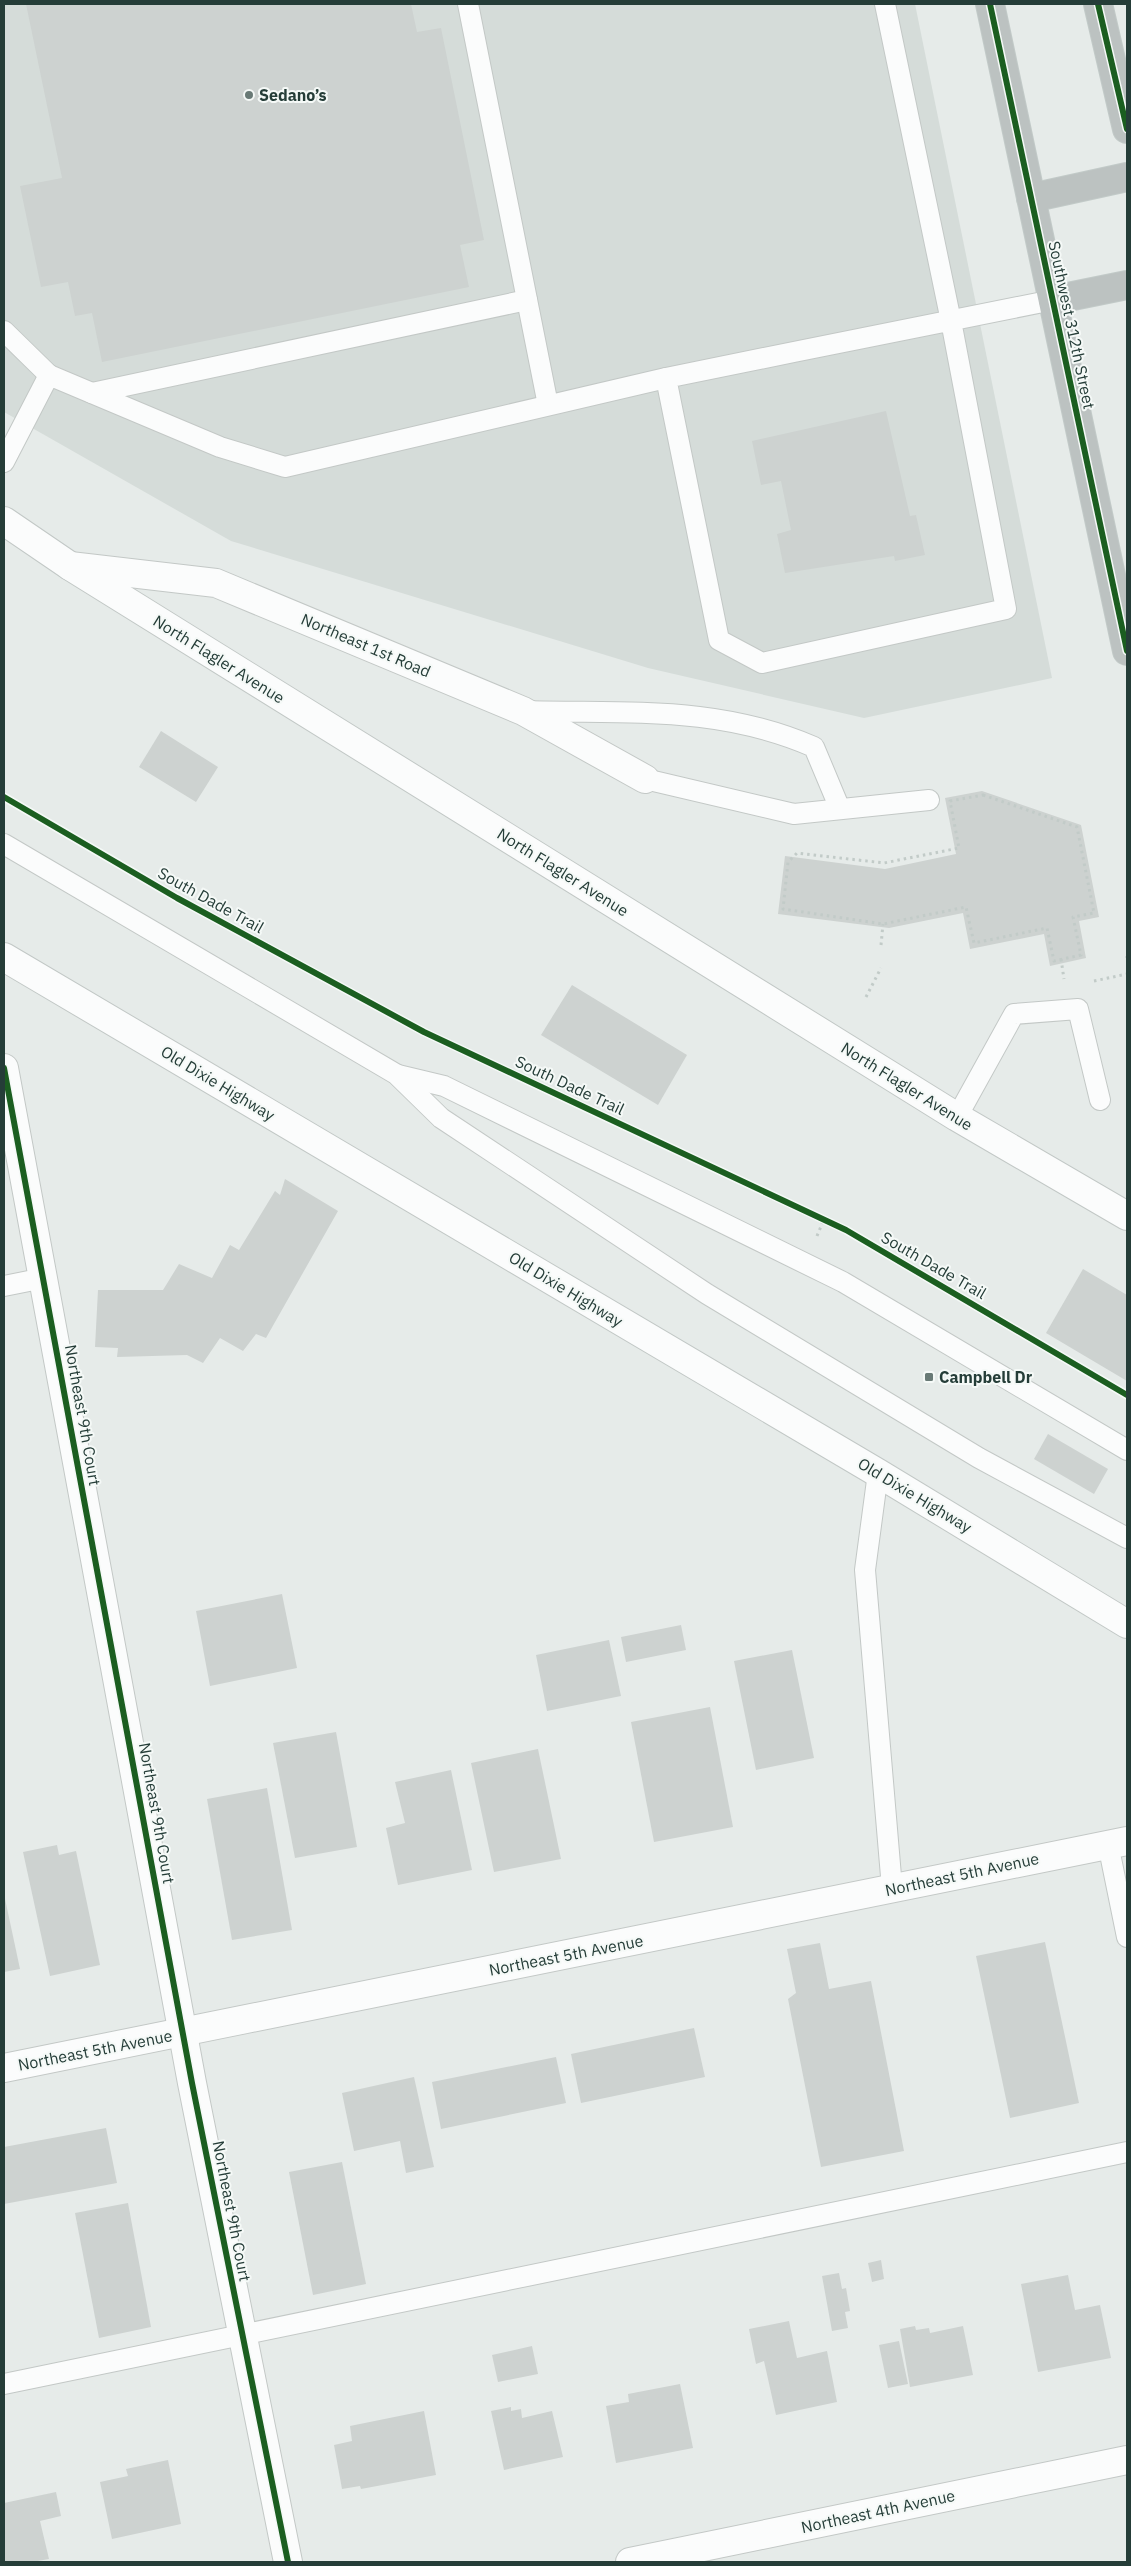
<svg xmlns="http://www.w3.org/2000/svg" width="1131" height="2566" viewBox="0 0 1131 2566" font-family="'IBM Plex Sans',sans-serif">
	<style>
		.built { fill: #d5dcd9 }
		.building { fill: #cdd2d0 }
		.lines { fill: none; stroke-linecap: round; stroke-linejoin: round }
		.lane-casing { stroke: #c3c8c6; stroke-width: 22 }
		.street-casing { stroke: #c3c8c6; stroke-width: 30 }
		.secondary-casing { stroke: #c2c8c6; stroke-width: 30 }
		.highway-casing { stroke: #c2cac8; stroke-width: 30 }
		.path { stroke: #c2cbc8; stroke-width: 3; stroke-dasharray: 2.5 4; stroke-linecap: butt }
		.lane { stroke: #fbfcfc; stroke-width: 20 }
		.street { stroke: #fbfcfc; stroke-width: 28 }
		.secondary { stroke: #fbfcfc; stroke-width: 28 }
		.highway { stroke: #bcc2c1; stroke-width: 28 }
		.cycleway-casing { stroke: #f5f9f7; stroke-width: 9 }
		.cycleway { stroke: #1b5e20; stroke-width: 6 }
		.poi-dot { fill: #697a76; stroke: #f5f9f7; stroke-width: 2 }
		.labels { text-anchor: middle; stroke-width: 4; stroke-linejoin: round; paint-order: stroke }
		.poi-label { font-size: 16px; font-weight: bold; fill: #253d38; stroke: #f5f9f7; text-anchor: start }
		.street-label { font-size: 16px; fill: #253d38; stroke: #f5f9f7 }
	</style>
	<rect width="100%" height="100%" fill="#e6ebe9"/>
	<path class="built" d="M4,4H915L1052,678L864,718L648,668L231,541L4,412Z"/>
	<g class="building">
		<path d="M26,4H411L417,32L441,28L484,240L460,245L469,287L102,362L92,313L75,316L68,282L41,287L20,186L62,178Z"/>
		<path d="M886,411L910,516L916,515L925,555L895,561L894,556L785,573L777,534L791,530L781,481L761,485L752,441Z"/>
		<path d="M161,731L218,767L196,802L139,767Z"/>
		<path d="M982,791L1081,825L1099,917L1079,921L1086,958L1050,966L1044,934L970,949L963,913L889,928L778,914L785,856L885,869L956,854L945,798Z"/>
		<path d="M572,985L687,1055L658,1105L541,1035Z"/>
		<path d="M285,1179L338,1211L266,1338L256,1334L243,1351L220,1338L203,1363L187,1355L117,1357L118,1348L95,1347L98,1290H163L179,1264L212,1278L230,1245L239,1250L275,1191L280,1195Z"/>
		<path d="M1083,1269L1127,1295V1381L1046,1333Z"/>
		<path d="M1048,1434L1108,1469L1094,1494L1034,1459Z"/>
		<path d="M282,1594L297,1668L210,1686L196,1611Z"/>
		<path d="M681,1625L686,1650L626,1662L621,1637Z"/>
		<path d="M609,1640L621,1696L547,1711L536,1655Z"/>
		<path d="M792,1650L814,1758L756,1770L734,1661Z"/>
		<path d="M710,1707L733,1827L654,1842L631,1722Z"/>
		<path d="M336,1732L357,1847L295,1858L273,1743Z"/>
		<path d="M538,1749L561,1859L494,1872L471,1763Z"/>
		<path d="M451,1770L472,1870L398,1885L386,1828L405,1823L395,1782Z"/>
		<path d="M267,1788L292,1930L232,1940L207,1799Z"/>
		<path d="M57,1845L59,1855L76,1851L100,1965L50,1976L23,1852Z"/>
		<path d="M4,1894L20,1969L4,1972Z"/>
		<path d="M1045,1942L1079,2103L1010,2118L976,1956Z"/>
		<path d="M820,1943L829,1989L871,1981L904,2151L821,2167L788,1999L796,1993L787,1949Z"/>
		<path d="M694,2028L705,2077L581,2103L571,2054Z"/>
		<path d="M556,2057L566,2103L441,2129L432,2082Z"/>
		<path d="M414,2077L434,2167L406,2173L400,2141L354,2151L342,2093Z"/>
		<path d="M106,2128L117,2183L4,2204V2147Z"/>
		<path d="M342,2162L366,2284L313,2295L289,2172Z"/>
		<path d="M128,2203L151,2327L99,2338L75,2213Z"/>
		<path d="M881,2260L884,2279L872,2282L868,2263Z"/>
		<path d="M839,2273L842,2289L846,2288L850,2311L845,2312L848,2328L832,2331L822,2276Z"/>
		<path d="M1068,2275L1075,2310L1100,2305L1111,2358L1038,2372L1021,2284Z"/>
		<path d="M789,2321L797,2358L827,2351L837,2402L776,2415L764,2361L756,2364L749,2329Z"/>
		<path d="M915,2326L916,2330L929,2328L930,2333L963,2326L973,2375L910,2387L900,2329Z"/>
		<path d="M899,2341L908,2384L888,2388L879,2345Z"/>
		<path d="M532,2346L538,2374L498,2382L492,2355Z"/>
		<path d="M680,2384L693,2448L616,2463L606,2406L629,2402L628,2394Z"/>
		<path d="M511,2407V2411L521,2409L522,2418L552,2411L563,2457L504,2470L491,2411Z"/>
		<path d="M424,2411L436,2475L361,2489L360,2486L342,2489L334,2445L352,2441L350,2426Z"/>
		<path d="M168,2460L181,2524L112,2539L100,2482L128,2476L126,2469Z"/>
		<path d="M56,2492L61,2516L40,2521L49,2559L32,2562H4V2503Z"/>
	</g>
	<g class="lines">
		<g class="lane-casing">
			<g id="lane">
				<path d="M468,4L548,405"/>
				<path d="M885,4L951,321L1006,609L762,663L719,640L666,378C795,352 924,325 1053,300"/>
				<path d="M4,331L49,375"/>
				<path d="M92,393L527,300"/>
				<path d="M4,462L49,375L220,447L285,467L666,378"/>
				<path d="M526,711C629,714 717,705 814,747L840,809"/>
				<path d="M645,779L794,814L929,800"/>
				<path d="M4,844L396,1074L441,1118L707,1294L979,1458L1127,1538"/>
				<path d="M398,1075L444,1086L843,1282L1127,1450"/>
				<path d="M957,1117L1014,1014L1078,1009L1100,1100"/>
				<path d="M4,1286L44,1278"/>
				<path d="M878,1473L865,1570L892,1888"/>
				<path d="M1108,1844L1127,1937"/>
				<path d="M4,2384L1127,2152"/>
			</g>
		</g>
		<g class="street-casing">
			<g id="street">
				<path d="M70,566L216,583L523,711L645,779"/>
				<path d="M4,1068L192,2083L288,2562"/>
				<path d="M4,2068L1127,1841"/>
				<path d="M630,2562L1127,2460"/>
			</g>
		</g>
		<g class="secondary-casing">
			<g id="secondary">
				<path d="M4,521L70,566L957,1117L1127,1216"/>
				<path d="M4,957L878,1473L1127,1624"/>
			</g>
		</g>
		<g class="highway-casing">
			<g id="highway">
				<path d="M990,4L1127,651"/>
				<path d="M1098,4L1127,129"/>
				<path d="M1031,198L1127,177"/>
				<path d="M1053,300L1127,285"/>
			</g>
		</g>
		<g class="path">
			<path d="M983,795L1077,827L1094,913L1073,917L1081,955L1054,961L1047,928L974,943L966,907L883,924L783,909L788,862L797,853L884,863L959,848L950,801Z"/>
			<path d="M881,945L883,924"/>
			<path d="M1127,956V958"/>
			<path d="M1061,959L1064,979"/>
			<path d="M1094,981L1127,974"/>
			<path d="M866,997L881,968"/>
			<path d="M817,1236L824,1219"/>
		</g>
		<use href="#lane" class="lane"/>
		<use href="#street" class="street"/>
		<use href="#secondary" class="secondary"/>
		<use href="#highway" class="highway"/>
		<g class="cycleway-casing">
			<g id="cycleway">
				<path d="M990,4L1127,651"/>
				<path d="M1098,4L1127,129"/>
				<path d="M4,797L177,898L424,1032L846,1230L1127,1395"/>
				<path d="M4,1068L192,2083L288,2562"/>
			</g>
		</g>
		<use href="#cycleway" class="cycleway"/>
	</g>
	<g class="poi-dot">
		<circle cx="249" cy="95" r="5"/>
		<rect x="924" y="1372" width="10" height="10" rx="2.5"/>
	</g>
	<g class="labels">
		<g class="poi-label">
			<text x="259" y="101">Sedano’s</text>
			<text x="939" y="1383">Campbell Dr</text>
		</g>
		<g class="street-label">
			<text transform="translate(1072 325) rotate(78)" y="6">Southwest 312th Street</text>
			<text transform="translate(366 645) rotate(23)" y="6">Northeast 1st Road</text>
			<text transform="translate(219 659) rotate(32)" y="6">North Flagler Avenue</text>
			<text transform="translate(563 872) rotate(32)" y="6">North Flagler Avenue</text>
			<text transform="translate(211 900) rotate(29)" y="6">South Dade Trail</text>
			<text transform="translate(218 1083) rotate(31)" y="6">Old Dixie Highway</text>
			<text transform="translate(570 1085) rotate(25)" y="6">South Dade Trail</text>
			<text transform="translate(907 1086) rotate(32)" y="6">North Flagler Avenue</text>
			<text transform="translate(934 1265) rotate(30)" y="6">South Dade Trail</text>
			<text transform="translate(566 1289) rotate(31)" y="6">Old Dixie Highway</text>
			<text transform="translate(83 1415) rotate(80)" y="6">Northeast 9th Court</text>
			<text transform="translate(915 1495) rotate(31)" y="6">Old Dixie Highway</text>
			<text transform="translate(157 1813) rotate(80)" y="6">Northeast 9th Court</text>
			<text transform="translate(962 1874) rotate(-12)" y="6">Northeast 5th Avenue</text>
			<text transform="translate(566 1955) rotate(-11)" y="6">Northeast 5th Avenue</text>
			<text transform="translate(95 2050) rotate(-11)" y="6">Northeast 5th Avenue</text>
			<text transform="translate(232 2211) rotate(79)" y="6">Northeast 9th Court</text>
			<text transform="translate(878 2511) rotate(-12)" y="6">Northeast 4th Avenue</text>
		</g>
	</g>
	<rect width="1131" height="2566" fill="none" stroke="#253d38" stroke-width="10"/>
</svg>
